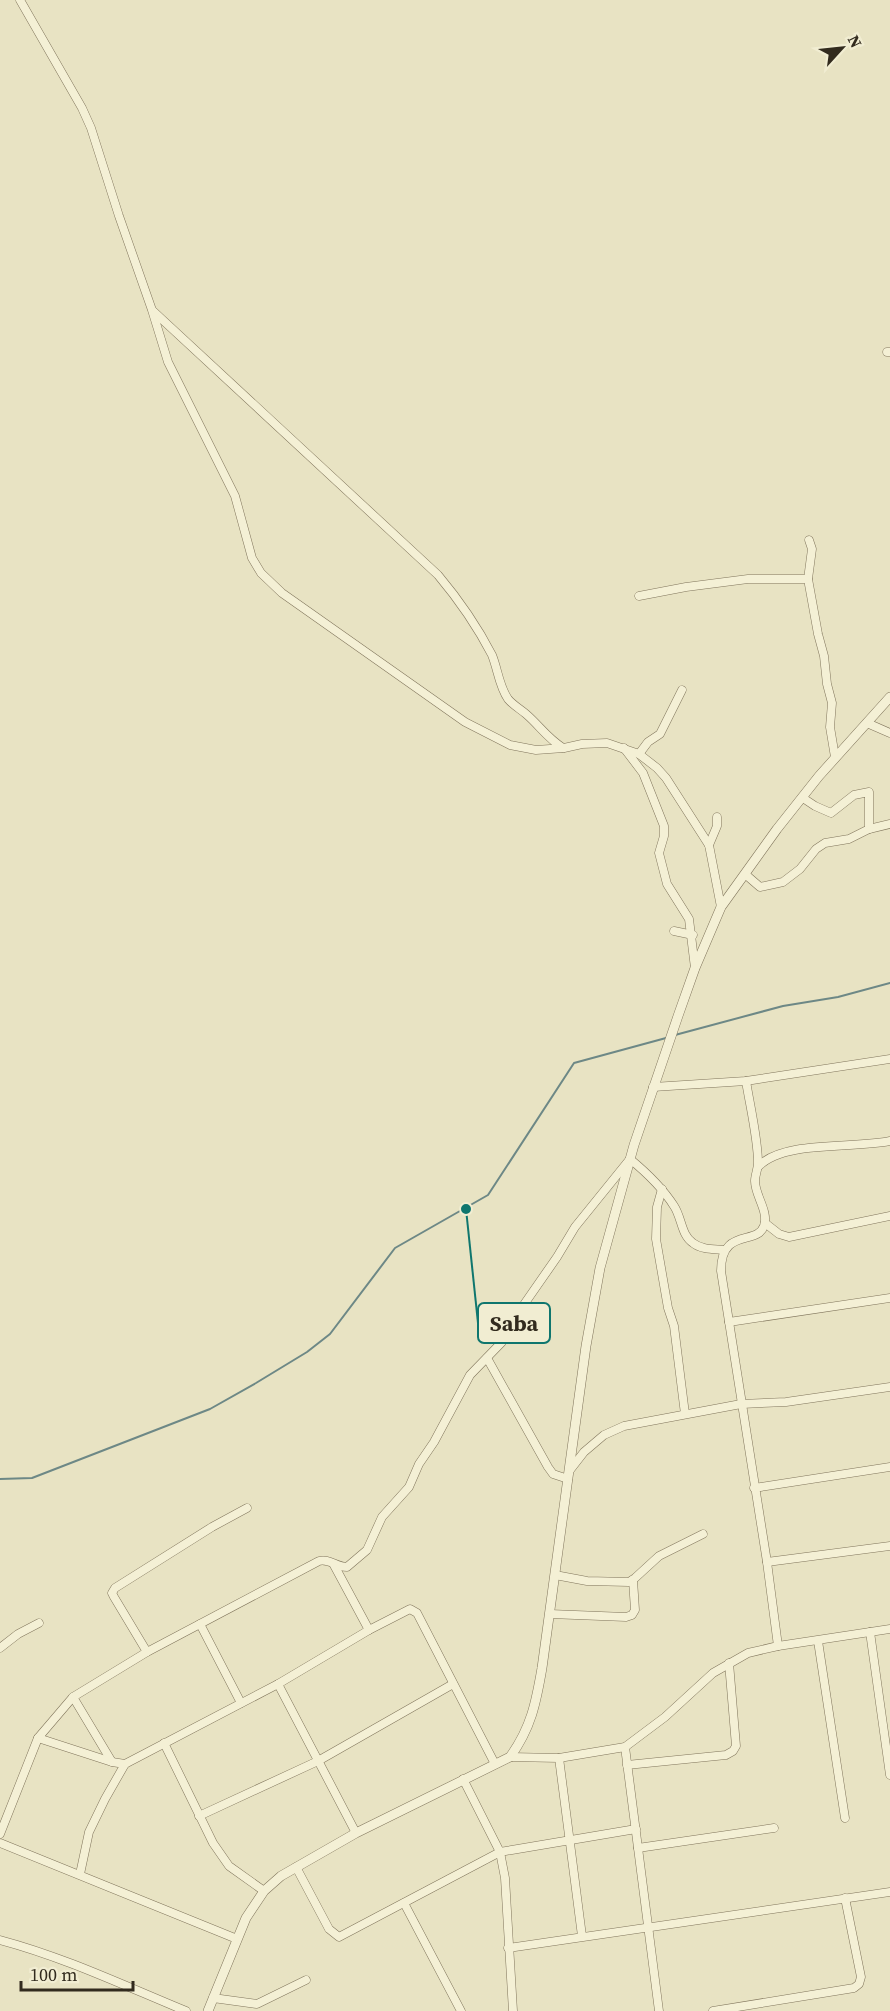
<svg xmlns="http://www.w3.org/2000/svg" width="890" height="2011" viewBox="0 0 890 2011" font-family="'Source Serif 4',serif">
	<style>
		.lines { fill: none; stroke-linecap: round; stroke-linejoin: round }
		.stream { stroke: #6d8886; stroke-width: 2 }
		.minor-casing { stroke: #80755c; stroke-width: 9 }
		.tertiary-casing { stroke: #80755c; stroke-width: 10 }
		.minor { stroke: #f4f0d5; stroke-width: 8 }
		.tertiary { stroke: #f4f0d5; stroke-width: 9 }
		.leader { fill: none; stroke: #0f766e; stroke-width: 2 }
		.callout-dot { fill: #0f766e; stroke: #f1edd2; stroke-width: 2 }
		.callout { fill: #f1edd2; stroke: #0f766e; stroke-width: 2 }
		.callout-label { font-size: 22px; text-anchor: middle; font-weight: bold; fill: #322b1e }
	</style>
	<rect width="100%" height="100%" fill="#e8e3c3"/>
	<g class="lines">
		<g class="stream">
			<path d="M675,1035L783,1006L838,997L890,983"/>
			<path d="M0,1479L32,1478L210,1409L256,1383L307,1352L330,1334L395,1248L488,1195L574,1063L666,1038"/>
		</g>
		<g class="minor-casing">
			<g id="minor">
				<path d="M20,0L82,108L91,128L119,216L152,310L168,362L235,496L252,558L261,573L282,593L465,722L510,745L536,750L564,748L582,744L607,743L639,754L657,768L666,778L709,845L721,907"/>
				<path d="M153,311L438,575C459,600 477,626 492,655C498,670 499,686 508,699C513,705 520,709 526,714C540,726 546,737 563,748"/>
				<path d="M887,352H890"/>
				<path d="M809,540L812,549L808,579L818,634L824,656L827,684L832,703L830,727L835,757"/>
				<path d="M639,596L686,587L748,579H808"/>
				<path d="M867,723L890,733"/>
				<path d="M624,748L643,773L664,826V836L659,853L667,884L689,919L695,968"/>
				<path d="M639,754L648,742L660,734L682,690"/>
				<path d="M803,798L815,806L831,813L854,795L869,792V829"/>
				<path d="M709,845L717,826V817"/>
				<path d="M745,874L760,887L783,882L800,869L816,849L825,843L849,839L869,829L890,824"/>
				<path d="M674,931L693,935"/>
				<path d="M746,1081C750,1106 758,1139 758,1163C758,1169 755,1175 755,1181C755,1196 769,1211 764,1226C757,1246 721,1227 721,1271L767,1562L778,1646"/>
				<path d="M653,1087L746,1081L890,1059"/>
				<path d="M759,1166C784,1140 855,1149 890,1141"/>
				<path d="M662,1189L657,1207L656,1239L668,1308L674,1326L685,1414"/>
				<path d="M765,1223L779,1234L789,1237L890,1216"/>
				<path d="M729,1322L890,1298"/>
				<path d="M487,1358L548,1467L553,1474L568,1479"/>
				<path d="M570,1470L584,1452L604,1435L624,1426L741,1404L786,1402L890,1387"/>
				<path d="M754,1488L890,1467"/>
				<path d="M767,1562L890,1546"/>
				<path d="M334,1565L369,1630"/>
				<path d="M555,1575L587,1581L629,1582L635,1578L659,1556L703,1534"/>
				<path d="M550,1614L626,1617L632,1615L635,1610L633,1580"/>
				<path d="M200,1624L241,1703"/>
				<path d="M870,1632L890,1775"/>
				<path d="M818,1641L845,1818"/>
				<path d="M0,1648L18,1634L39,1623"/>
				<path d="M147,1652L114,1597L112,1593L115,1588L212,1527L247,1508"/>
				<path d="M278,1684L356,1833"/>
				<path d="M73,1697L112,1762"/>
				<path d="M38,1738L112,1762L125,1764"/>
				<path d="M164,1743L213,1843L229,1866L264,1891"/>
				<path d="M625,1747L659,2011"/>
				<path d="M510,1757L559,1758L625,1747L665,1717L713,1673L748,1653L778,1646L890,1629"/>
				<path d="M559,1758L582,1936"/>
				<path d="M627,1765L726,1755L733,1751L736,1746L729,1663"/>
				<path d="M463,1779L500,1852L505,1878L513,2011"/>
				<path d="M199,1816L318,1761L453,1684"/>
				<path d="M0,1834L38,1738L73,1697L147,1652L319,1561C329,1558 336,1567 347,1567L367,1550L382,1517L409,1487L419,1464L434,1442L470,1375L502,1342L525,1303L557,1257L575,1227L630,1159C647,1173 662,1187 674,1206C682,1218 681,1235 693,1243C702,1250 714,1249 724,1250"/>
				<path d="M0,1843L237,1939"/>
				<path d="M638,1848L774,1828"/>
				<path d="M296,1867L329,1929L339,1937L500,1852L636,1829"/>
				<path d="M80,1874L89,1832L105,1799L125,1764L278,1684L369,1630L410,1609L417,1613L495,1764"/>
				<path d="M404,1903L461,2011"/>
				<path d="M0,1940C64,1957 125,1986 186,2011"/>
				<path d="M508,1948L890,1892"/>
				<path d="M213,1998L257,2004L306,1980"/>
				<path d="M713,2011L854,1988L859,1984L861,1977L845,1898"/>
			</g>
		</g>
		<g class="tertiary-casing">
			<path id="tertiary" d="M208,2011L246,1918L264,1891L281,1876L356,1833L510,1757C531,1728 536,1703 542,1668L586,1346L600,1268L634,1145L678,1016L695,968L721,907L777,829L819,776L890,697"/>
		</g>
		<use href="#minor" class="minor"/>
		<use href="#tertiary" class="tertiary"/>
	</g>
	<path class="leader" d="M466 1209L478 1323"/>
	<circle class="callout-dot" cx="466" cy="1209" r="6"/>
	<rect class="callout" x="478" y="1303" width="72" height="40" rx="6"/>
	<g class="callout-label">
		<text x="514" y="1331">Saba</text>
	</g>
	<g transform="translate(842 48) rotate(63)" stroke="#f1edd2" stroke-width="4.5" paint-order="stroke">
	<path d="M0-4.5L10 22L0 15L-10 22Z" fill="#322b1e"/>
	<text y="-9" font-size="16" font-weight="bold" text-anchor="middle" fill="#322b1e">N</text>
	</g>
	<path d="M21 1981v9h112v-9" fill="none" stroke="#322b1e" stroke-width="3"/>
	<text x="30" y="1981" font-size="18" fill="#322b1e" stroke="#f1edd2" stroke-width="4.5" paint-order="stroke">100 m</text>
</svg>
